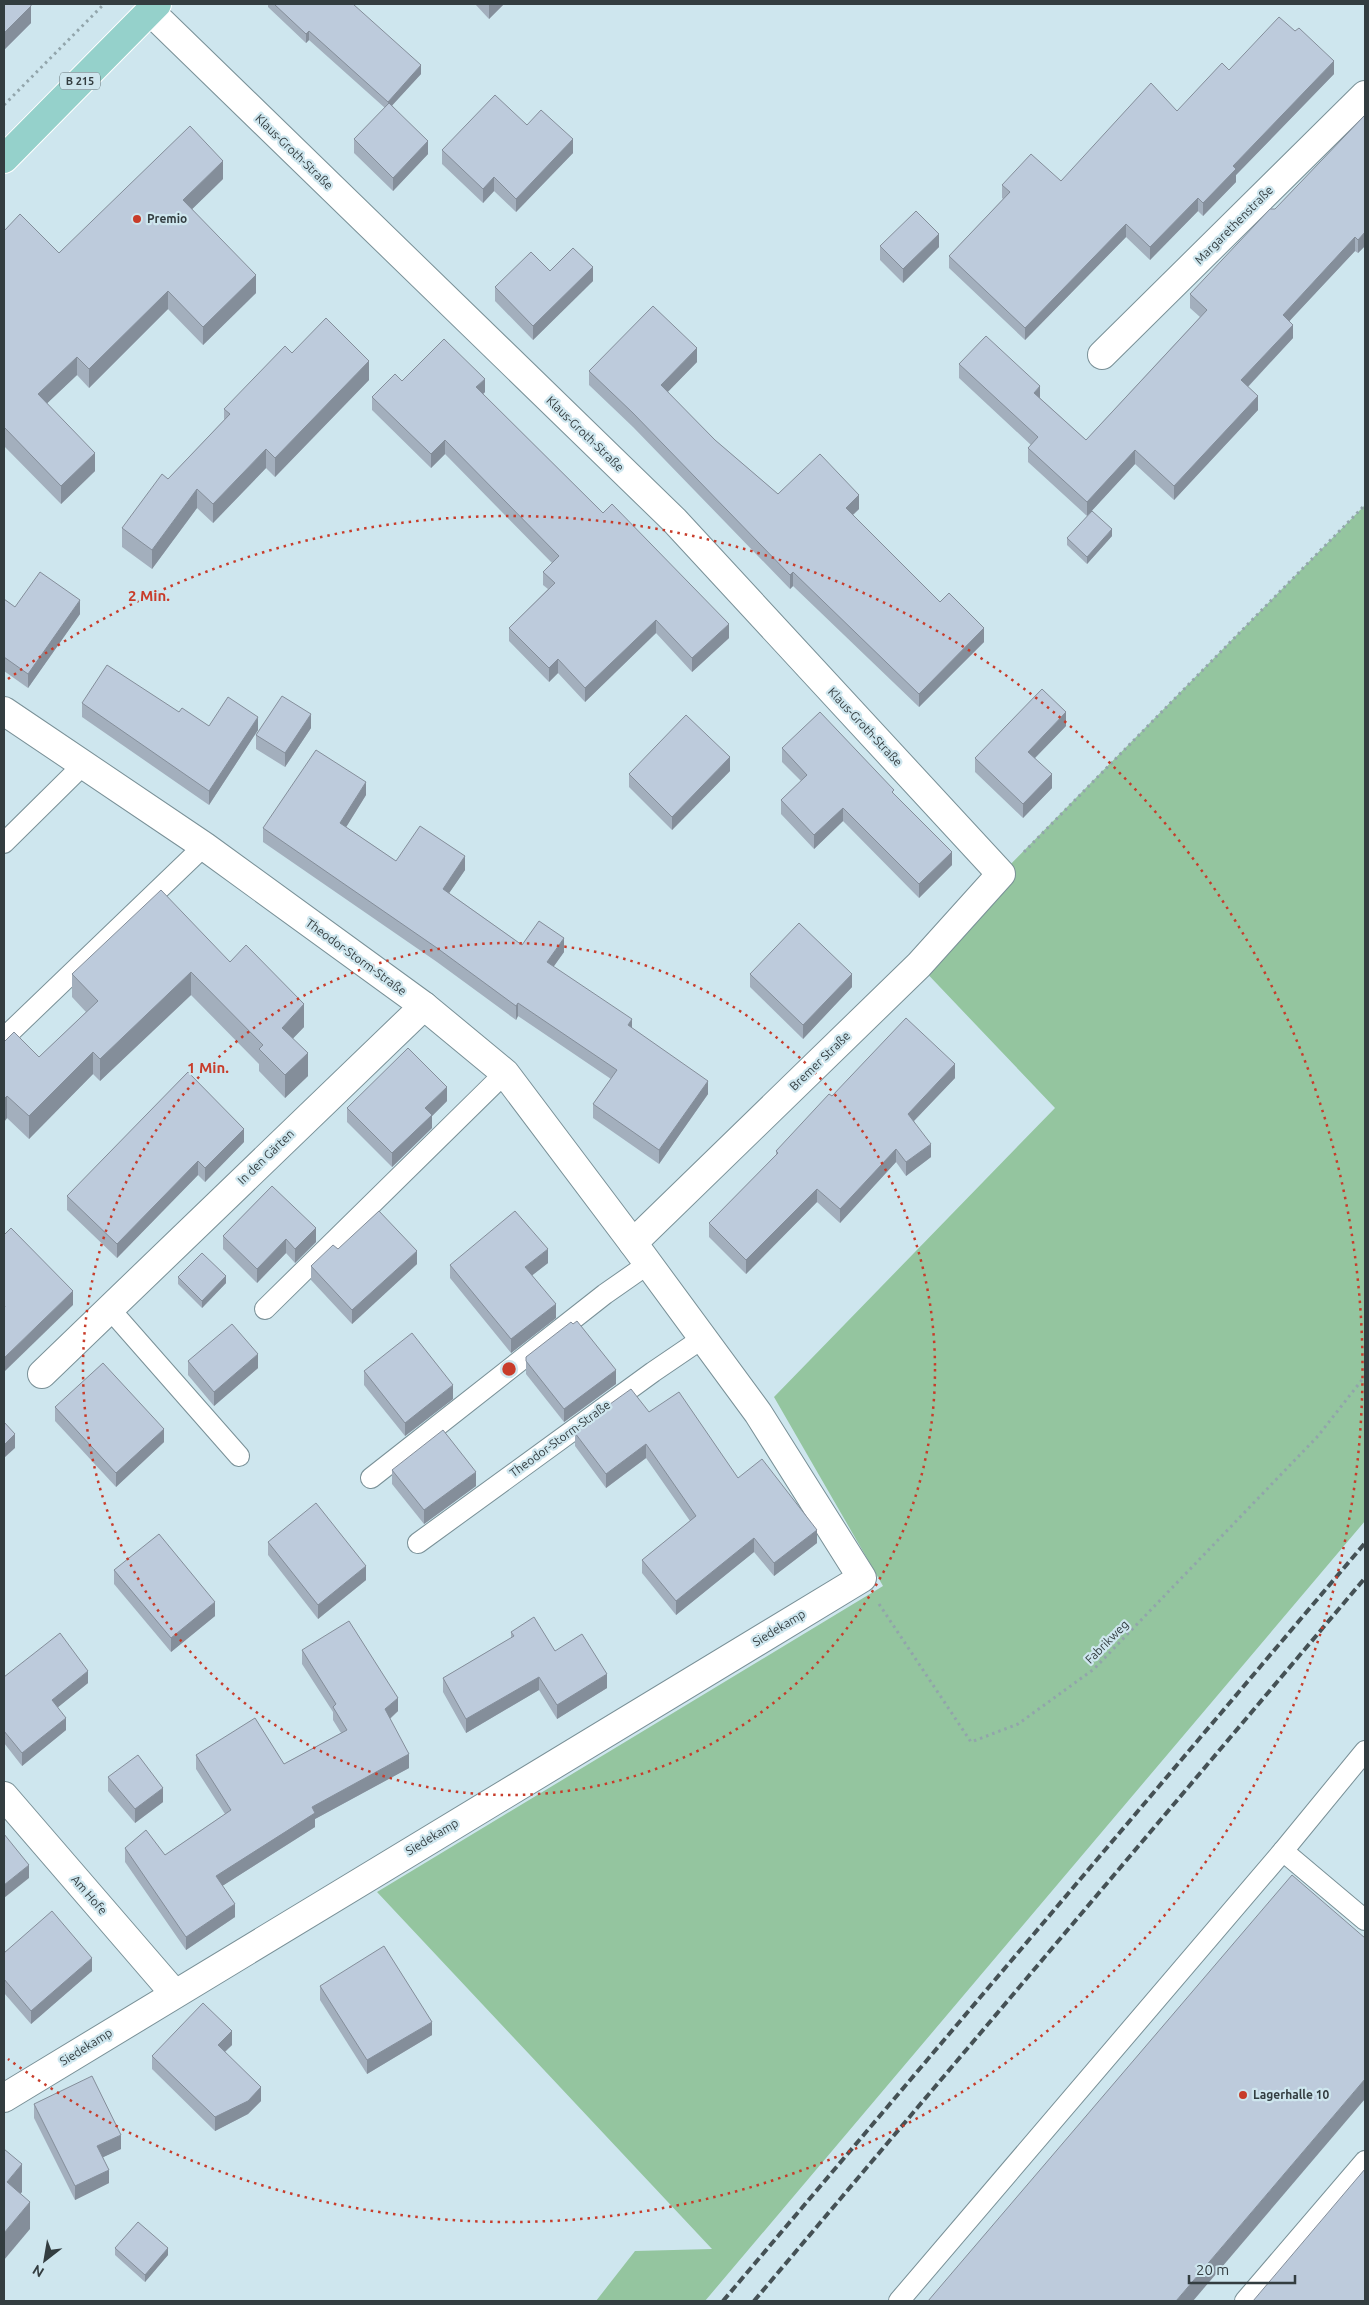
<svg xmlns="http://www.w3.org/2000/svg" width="1369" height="2305" viewBox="0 0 1369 2305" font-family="Ubuntu,sans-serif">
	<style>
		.green { fill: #94c59f }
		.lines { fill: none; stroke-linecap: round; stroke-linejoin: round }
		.lane-casing { stroke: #799097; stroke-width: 22 }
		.street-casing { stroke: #799097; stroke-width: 30 }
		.primary-casing { stroke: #fff; stroke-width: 30 }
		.path { stroke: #92a5ab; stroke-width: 3; stroke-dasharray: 2.5 4; stroke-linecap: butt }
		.lane { stroke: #fff; stroke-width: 20 }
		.street { stroke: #fff; stroke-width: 28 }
		.primary { stroke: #95d1cb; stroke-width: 28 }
		.rail { stroke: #455155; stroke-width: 4; stroke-dasharray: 8 4; stroke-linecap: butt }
		.wall { fill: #a3afbd }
		.shaded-wall { fill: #848e9a }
		.building { fill: #bdcbdc; stroke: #848e9a }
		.ring { fill: none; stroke: #c83c2a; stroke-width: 2.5; stroke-dasharray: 2.5 5 }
		.poi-dot { fill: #c83c2a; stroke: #cee6ee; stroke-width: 2 }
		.labels { text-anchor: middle; stroke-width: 4.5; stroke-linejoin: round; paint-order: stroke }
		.shield { fill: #cee6ee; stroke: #627074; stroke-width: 1 }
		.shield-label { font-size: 11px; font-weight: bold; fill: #333d40 }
		.street-label { font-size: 12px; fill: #333d40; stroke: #cee6ee }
		.poi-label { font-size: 12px; font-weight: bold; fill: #333d40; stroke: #cee6ee; text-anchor: start }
		.centre { fill: #c83c2a; stroke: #cee6ee; stroke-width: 2.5 }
		.ring-label { font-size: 15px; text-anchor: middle; font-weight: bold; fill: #c83c2a; stroke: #cee6ee; stroke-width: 4.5; stroke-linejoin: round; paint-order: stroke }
	</style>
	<rect width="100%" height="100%" fill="#cee6ee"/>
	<path class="green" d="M1365,505V1521L705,2301H596L635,2251L712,2249L377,1892L883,1586L774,1397L1055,1108L919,965L1001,874Z"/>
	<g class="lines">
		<g class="lane-casing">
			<g id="lane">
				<path d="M4,843L83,765"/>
				<path d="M4,1038L204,846"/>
				<path d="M108,1307L239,1456"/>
				<path d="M265,1309L505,1073"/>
				<path d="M371,1478L605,1294L648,1264"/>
				<path d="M418,1543L653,1372L703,1338"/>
				<path d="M1283,1851L1365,1751"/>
				<path d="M899,2301L1283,1851L1365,1920"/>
				<path d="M1245,2301L1365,2161"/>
			</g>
		</g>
		<g class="street-casing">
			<g id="street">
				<path d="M150,11L674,520L1001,874L919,965L633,1243"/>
				<path d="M1102,355L1365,95"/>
				<path d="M4,711L204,846L424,1006L505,1073L633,1243L758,1413L862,1578L4,2098"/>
				<path d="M42,1374L424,1006"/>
				<path d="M4,1796L174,1993"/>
			</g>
		</g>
		<g class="primary-casing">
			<path id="primary" d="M4,159L157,4"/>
		</g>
		<g class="path">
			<path d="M4,105L104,4"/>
			<path d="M1024,852L1365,505"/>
			<path d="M879,1604L971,1742L1018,1724L1094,1669L1318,1436L1365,1376"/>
		</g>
		<use href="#lane" class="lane"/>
		<use href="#street" class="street"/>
		<use href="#primary" class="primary"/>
		<g class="rail">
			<path d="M723,2301L1365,1543"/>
			<path d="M754,2301L1365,1578"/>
		</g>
	</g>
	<g class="wall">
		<path d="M4,4L31,23L5,49L4,47Z"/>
		<path d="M268,4H353L421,74L392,105L428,154L393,191L354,153V139L385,108L309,40L306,43L268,7Z"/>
		<path d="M475,4H504L489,19Z"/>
		<path d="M1229,70L1334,74L1236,175V182L1203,216L1198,211L1150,260L1126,237L1025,340L949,268V256L1003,199L1002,198V185L1061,181L1177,111Z"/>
		<path d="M1365,115V246L1358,253L1355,251L1289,321L1293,338L1248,387L1258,410L1174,500L1135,464L1087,516L1028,462V448L1031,445L959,378V364L1040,398L1086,440L1200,317L1190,308V294L1275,209Z"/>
		<path d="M527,125L573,153L516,212L494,191L483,203L442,164V150Z"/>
		<path d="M223,179L192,209L256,293L203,345L168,309L89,388L77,375L47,403L95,471L61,504L4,446V231L59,253Z"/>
		<path d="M880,246L939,247L903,283L880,260Z"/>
		<path d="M550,271L593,281L533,340L495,301V287Z"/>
		<path d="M292,353L369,380L275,477L266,468L213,523L197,508L152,569L122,547V528L168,479L224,420V409Z"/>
		<path d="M697,362L667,392L715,440L778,494L859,509L853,515L940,602L984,642L919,707L793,586L790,589L633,427L589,385V371Z"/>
		<path d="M402,381L485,392L483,394L729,638L692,672L656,633L585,702L558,673L549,682L509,641V628L548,589L543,585V572L552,563L445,454L431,468L372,410V397Z"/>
		<path d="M1112,536L1087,564L1067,545V538Z"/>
		<path d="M4,599L15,607L80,614L28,688L4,671Z"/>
		<path d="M82,703L179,712L209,726L258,730L209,805L82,717Z"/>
		<path d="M1066,726L1035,758L1052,788L1023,818L975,772V758Z"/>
		<path d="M311,728L285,767L256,749V735Z"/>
		<path d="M782,748L894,794L952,865L919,898L843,821L814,849L781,814V800L801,781L782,762Z"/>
		<path d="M730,771L672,830L629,787V774Z"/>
		<path d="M366,795L346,827L396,861L465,870L449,893L522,945L564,952L553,967L632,1028L708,1094L659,1164L593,1118V1104L611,1079L518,1016L516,1020L437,962L263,842V828Z"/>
		<path d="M230,962L304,1027L293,1038L308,1076L285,1098L259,1071V1064L191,995L100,1081L93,1074L29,1139L7,1118L4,1122V1042L39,1057L86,1012L72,997V974Z"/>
		<path d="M750,974L852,987L803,1039L750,987Z"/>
		<path d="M955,1078L914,1121L931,1157L906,1176L896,1162L840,1223L817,1202L746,1274L709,1237V1223L776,1155V1151L832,1096Z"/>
		<path d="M447,1101L432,1116V1128L392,1167L347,1122V1108Z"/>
		<path d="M244,1142L205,1182L198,1175L117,1258L67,1210V1196Z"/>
		<path d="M272,1186L316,1242L295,1263L286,1253L257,1283L223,1249V1236Z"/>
		<path d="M338,1249L417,1264L352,1324L311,1280V1266Z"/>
		<path d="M548,1263L532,1275L556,1318L511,1353L450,1278V1265Z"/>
		<path d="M178,1277L226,1283L202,1308L178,1284Z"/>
		<path d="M573,1324L616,1384L564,1422L526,1374V1357Z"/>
		<path d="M188,1361L258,1368L214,1406L188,1375Z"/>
		<path d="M364,1371L453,1399L405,1436L364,1385Z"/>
		<path d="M55,1407L164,1442L116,1487L55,1421Z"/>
		<path d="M649,1412L738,1478L817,1543L774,1576L754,1552L676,1615L642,1573V1560L690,1521L646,1458L606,1488L575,1446V1433L578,1430V1427Z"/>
		<path d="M392,1470L476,1486L424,1524L392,1484Z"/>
		<path d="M268,1542L366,1580L318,1619L268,1555Z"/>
		<path d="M114,1570L215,1616L171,1652L114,1584Z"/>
		<path d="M511,1632L555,1651L607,1688L557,1719L539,1690L466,1733L443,1692V1678L511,1638Z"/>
		<path d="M302,1650L398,1711L390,1719L409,1768L315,1819V1827L222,1886L235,1917L186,1950L125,1862V1848L165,1855L225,1814L196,1769V1755L284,1764L341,1733L333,1720V1712L302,1664Z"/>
		<path d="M4,1677L88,1683L58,1707L66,1730L22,1766L4,1743Z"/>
		<path d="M108,1777L163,1802L135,1823L108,1791Z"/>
		<path d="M4,1953L92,1971L31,2024L4,1993Z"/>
		<path d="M320,1986L432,2035L367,2074L320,2000Z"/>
		<path d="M232,2045L225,2052L261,2101L248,2114L215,2131L152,2069V2056Z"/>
		<path d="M34,2104L121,2149L103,2157L109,2183L75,2200L34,2118Z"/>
		<path d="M115,2248L168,2255L145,2282L115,2255Z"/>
	</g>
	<g class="shaded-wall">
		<path d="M489,4H504L489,19Z"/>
		<path d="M31,6V23L5,49V32Z"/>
		<path d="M309,31V40L306,43V34Z"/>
		<path d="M1334,61V74L1236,175V182L1203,216V203L1233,166Z"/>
		<path d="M421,65V74L388,110V102Z"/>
		<path d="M573,139V153L516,212V199Z"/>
		<path d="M428,141V154L393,191V178Z"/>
		<path d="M223,161V179L183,218V200Z"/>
		<path d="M494,177V191L483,203V189Z"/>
		<path d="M1198,198V211L1150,260V247Z"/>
		<path d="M1126,224V237L1025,340V328Z"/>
		<path d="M1365,232V246L1358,253V240Z"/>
		<path d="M939,234V247L903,283V269Z"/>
		<path d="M1355,237V251L1283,328V315Z"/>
		<path d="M593,267V281L533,340V326Z"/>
		<path d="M256,275V293L203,345V327Z"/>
		<path d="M168,291V309L89,388V369Z"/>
		<path d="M1293,325V338L1241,394V380Z"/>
		<path d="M697,348V362L661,399V385Z"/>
		<path d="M77,357V375L38,412V394Z"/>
		<path d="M369,361V380L275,477V458Z"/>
		<path d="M485,379V392L476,401V387Z"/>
		<path d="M1040,386V400L1034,393Z"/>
		<path d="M1258,396V410L1174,500V486Z"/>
		<path d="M445,440V454L431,468V454Z"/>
		<path d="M266,449V468L213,523V504Z"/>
		<path d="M1135,450V464L1087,516V502Z"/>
		<path d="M95,453V471L61,504V486Z"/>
		<path d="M197,489V508L152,569V550Z"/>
		<path d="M859,495V509L846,521V508Z"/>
		<path d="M1112,529V536L1087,564V557Z"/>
		<path d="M793,572V586L790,589V575Z"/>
		<path d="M80,600V614L28,688V674Z"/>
		<path d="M656,620V633L585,702V688Z"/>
		<path d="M729,624V638L692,672V658Z"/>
		<path d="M984,628V642L919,707V694Z"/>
		<path d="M558,659V673L549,682V668Z"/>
		<path d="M1066,712V726L1028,765V752Z"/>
		<path d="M311,714V728L285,767V753Z"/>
		<path d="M258,717V730L209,805V791Z"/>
		<path d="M730,757V771L672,830V817Z"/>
		<path d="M1052,774V788L1023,818V804Z"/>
		<path d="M366,782V795L340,837V823Z"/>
		<path d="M843,808V821L814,849V835Z"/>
		<path d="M952,852V865L919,898V884Z"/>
		<path d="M465,856V870L443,902V889Z"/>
		<path d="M564,938V952L547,976V962Z"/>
		<path d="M191,972V995L100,1081V1059Z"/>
		<path d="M852,974V987L803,1039V1025Z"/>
		<path d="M518,1003V1016L516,1020V1006Z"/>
		<path d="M304,1004V1027L282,1050V1028Z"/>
		<path d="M632,1019V1033L628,1025Z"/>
		<path d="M93,1052V1074L29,1139V1116Z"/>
		<path d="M308,1053V1076L285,1098V1075Z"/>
		<path d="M955,1064V1078L908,1127V1114Z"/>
		<path d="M708,1081V1094L659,1164V1150Z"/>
		<path d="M447,1087V1101L432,1116V1128L392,1167V1153L425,1108Z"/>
		<path d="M7,1096V1118L4,1122V1099Z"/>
		<path d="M244,1129V1142L205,1182V1168Z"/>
		<path d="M931,1144V1157L906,1176V1162Z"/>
		<path d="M896,1149V1162L840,1223V1209Z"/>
		<path d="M198,1161V1175L117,1258V1244Z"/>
		<path d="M817,1189V1202L746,1274V1260Z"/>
		<path d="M316,1228V1242L295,1263V1249Z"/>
		<path d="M286,1239V1253L257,1283V1269Z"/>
		<path d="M548,1249V1263L525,1281V1267Z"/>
		<path d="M417,1251V1264L352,1324V1310Z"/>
		<path d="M226,1276V1283L202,1308V1301Z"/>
		<path d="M73,1291V1305L4,1372V1358Z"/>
		<path d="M556,1304V1318L511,1353V1339Z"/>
		<path d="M258,1354V1368L214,1406V1392Z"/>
		<path d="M616,1370V1384L564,1422V1409Z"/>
		<path d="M453,1385V1399L405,1436V1423Z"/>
		<path d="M164,1429V1442L116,1487V1473Z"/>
		<path d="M15,1434V1448L4,1458V1445Z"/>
		<path d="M646,1444V1458L606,1488V1474Z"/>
		<path d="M476,1472V1486L424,1524V1510Z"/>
		<path d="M817,1530V1543L774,1576V1563Z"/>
		<path d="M754,1538V1552L676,1615V1601Z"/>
		<path d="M366,1566V1580L318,1619V1605Z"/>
		<path d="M5,1571V1585L4,1586V1572Z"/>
		<path d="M215,1602V1616L171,1652V1638Z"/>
		<path d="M88,1671V1683L52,1712V1700Z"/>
		<path d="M607,1674V1688L557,1719V1705Z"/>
		<path d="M539,1677V1690L466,1733V1719Z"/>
		<path d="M398,1698V1711L385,1723V1709Z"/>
		<path d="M66,1718V1730L22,1766V1753Z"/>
		<path d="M409,1754V1768L315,1819V1827L216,1890V1876L312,1807Z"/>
		<path d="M163,1788V1802L135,1823V1809Z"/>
		<path d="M29,1865V1878L4,1898V1885Z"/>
		<path d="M235,1904V1917L186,1950V1937Z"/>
		<path d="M92,1958V1971L31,2024V2011Z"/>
		<path d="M432,2022V2035L367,2074V2060Z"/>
		<path d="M232,2031V2045L218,2058V2045Z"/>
		<path d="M1365,2079V2099L1193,2301H1176Z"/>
		<path d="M261,2087V2101L248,2114L215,2131V2117Z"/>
		<path d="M121,2135V2149L97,2160V2146Z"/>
		<path d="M22,2164V2192L7,2210V2182Z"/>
		<path d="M109,2170V2183L75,2200V2186Z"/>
		<path d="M30,2202V2229L4,2260V2233Z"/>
		<path d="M168,2248V2255L145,2282V2275Z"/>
	</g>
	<g class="building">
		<path d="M4,4H31V6L5,32L4,30Z"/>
		<path d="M274,4H353L421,65L388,102L309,31L306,34Z"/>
		<path d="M1279,17L1295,31L1299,28L1334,61L1233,166L1236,169L1203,203L1198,198L1150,247L1126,224L1025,328L949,256L1010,192L1002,185L1031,154L1061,181L1151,83L1177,111L1222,63L1229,70Z"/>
		<path d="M495,95L527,125L541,110L573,139L516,199L494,177L483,189L442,150Z"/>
		<path d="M389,103L428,141L393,178L354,139Z"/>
		<path d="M1365,115V232L1358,240L1355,237L1283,315L1293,325L1241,380L1258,396L1174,486L1135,450L1087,502L1028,448L1038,437L959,364L986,336L1040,386L1034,393L1086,440L1207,310L1190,294L1270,209H1275Z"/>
		<path d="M190,126L223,161L183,200L256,275L203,327L168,291L89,369L77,357L38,394L95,453L61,486L4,427V231L20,214L59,253Z"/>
		<path d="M916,211L939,234L903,269L880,246Z"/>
		<path d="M573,248L593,267L533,326L495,287L531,252L550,271Z"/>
		<path d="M653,306L697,348L661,385L715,440L778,494L820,454L859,495L846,508L940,602L949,593L984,628L919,694L793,572L790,575L633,413L589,371Z"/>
		<path d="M326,318L369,361L275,458L266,449L213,504L197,489L152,550L122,528L162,474L168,479L230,414L224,409L285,346L292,353Z"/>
		<path d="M444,339L485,379L476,387L603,513L612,504L729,624L692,658L656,620L585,688L558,659L549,668L509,628L555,583L543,572L559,556L445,440L431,454L372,397L395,374L402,381Z"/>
		<path d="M1092,511L1112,529L1087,557L1067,538Z"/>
		<path d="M40,572L80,600L28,674L4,657V599L15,607Z"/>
		<path d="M107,665L179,712L182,708L209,726L228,697L258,717L209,791L82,703Z"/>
		<path d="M1042,689L1066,712L1028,752L1052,774L1023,804L975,758Z"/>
		<path d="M282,696L311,714L285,753L256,735Z"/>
		<path d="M820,712L894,790L892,792L952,852L919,884L843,808L814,835L781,800L807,775L782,748Z"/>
		<path d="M686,715L730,757L672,817L629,774Z"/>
		<path d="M316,750L366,782L340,823L396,861L420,826L465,856L443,889L522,945L539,921L564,938L547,962L632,1019L628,1025L708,1081L659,1150L593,1104L617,1070L518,1003L516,1006L437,948L263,828Z"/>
		<path d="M161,890L230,962L246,945L304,1004L282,1028L308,1053L285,1075L259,1049L263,1045L191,972L100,1059L93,1052L29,1116L7,1096L4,1099V1042L14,1032L39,1057L98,1001L72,974Z"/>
		<path d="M799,923L852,974L803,1025L750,974Z"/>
		<path d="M906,1018L955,1064L908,1114L931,1144L906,1162L896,1149L840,1209L817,1189L746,1260L709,1223L778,1153L776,1151L829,1094L832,1096Z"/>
		<path d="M408,1048L447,1087L425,1108L432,1115L392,1153L347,1108Z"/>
		<path d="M188,1072L244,1129L205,1168L198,1161L117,1244L67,1196Z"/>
		<path d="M272,1186L316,1228L295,1249L286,1239L257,1269L223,1236Z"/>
		<path d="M379,1211L417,1251L352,1310L311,1266L333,1245L338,1249Z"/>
		<path d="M515,1211L548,1249L525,1267L556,1304L511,1339L450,1265Z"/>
		<path d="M11,1228L73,1291L4,1358V1308L5,1307L4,1305V1235Z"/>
		<path d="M202,1253L226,1276L202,1301L178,1277Z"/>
		<path d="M577,1321L616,1370L564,1409L526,1361V1357L571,1322L573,1324Z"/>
		<path d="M232,1324L258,1354L214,1392L188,1361Z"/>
		<path d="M412,1333L453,1385L405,1423L364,1371Z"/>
		<path d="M103,1363L164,1429L116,1473L55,1407Z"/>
		<path d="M631,1389L649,1412L679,1392L738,1478L762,1459L817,1530L774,1563L754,1538L676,1601L642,1560L696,1516L646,1444L606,1474L575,1433L580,1429L578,1427Z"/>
		<path d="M4,1422L15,1434L4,1445Z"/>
		<path d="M443,1430L476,1472L424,1510L392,1470Z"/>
		<path d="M316,1503L366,1566L318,1605L268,1542Z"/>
		<path d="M159,1534L215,1602L171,1638L114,1570Z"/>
		<path d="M534,1617L555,1651L582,1634L607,1674L557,1705L539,1677L466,1719L443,1678L514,1636L511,1632Z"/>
		<path d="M349,1621L398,1698L385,1709L409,1754L312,1807L315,1813L216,1876L235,1904L186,1937L125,1848L146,1830L165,1855L231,1810L196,1755L255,1718L284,1764L347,1730L333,1707L336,1704L302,1650Z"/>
		<path d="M60,1633L88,1671L52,1700L66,1718L22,1753L4,1731V1677Z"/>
		<path d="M138,1755L163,1788L135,1809L108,1777Z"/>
		<path d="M4,1834L29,1865L4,1885Z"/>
		<path d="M1292,1875L1365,1938V2079L1176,2301H928Z"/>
		<path d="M52,1911L92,1958L31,2011L4,1979V1953Z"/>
		<path d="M384,1946L432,2022L367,2060L320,1986Z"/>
		<path d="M203,2003L232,2031L218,2045L261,2087L248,2101L215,2117L152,2056Z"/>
		<path d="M92,2076L121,2135L97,2146L109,2170L75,2186L34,2104Z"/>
		<path d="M4,2149L22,2164L7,2182L30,2202L4,2233Z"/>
		<path d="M1365,2169V2301H1253Z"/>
		<path d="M138,2222L168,2248L145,2275L115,2248Z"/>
	</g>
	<g class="ring">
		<circle cx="509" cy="1369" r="426"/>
		<path d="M8 679A853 853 0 1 1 8 2059"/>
	</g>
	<g class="poi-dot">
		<circle cx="137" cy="219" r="5"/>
		<circle cx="1243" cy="2095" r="5"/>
	</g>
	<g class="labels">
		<rect class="shield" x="60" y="72.5" width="40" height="17" rx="4"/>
		<g class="shield-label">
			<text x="80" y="85">B 215</text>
		</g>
		<g class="street-label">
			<text transform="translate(294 152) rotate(44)" y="4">Klaus-Groth-Straße</text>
			<text transform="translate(1234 225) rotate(-45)" y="4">Margarethenstraße</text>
			<text transform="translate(585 434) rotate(44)" y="4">Klaus-Groth-Straße</text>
			<text transform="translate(865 727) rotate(47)" y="4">Klaus-Groth-Straße</text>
			<text transform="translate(356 957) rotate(36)" y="4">Theodor-Storm-Straße</text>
			<text transform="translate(820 1061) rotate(-44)" y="4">Bremer Straße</text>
			<text transform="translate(266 1157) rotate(-44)" y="4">In den Gärten</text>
			<text transform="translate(560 1439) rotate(-36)" y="4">Theodor-Storm-Straße</text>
			<text transform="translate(779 1628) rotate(-31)" y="4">Siedekamp</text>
			<text transform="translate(1107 1642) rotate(-45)" y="4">Fabrikweg</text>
			<text transform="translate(432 1837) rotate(-31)" y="4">Siedekamp</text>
			<text transform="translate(89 1895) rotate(49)" y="4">Am Hofe</text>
			<text transform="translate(86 2047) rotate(-32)" y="4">Siedekamp</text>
		</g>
		<g class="poi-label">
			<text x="147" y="223">Premio</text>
			<text x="1253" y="2099">Lagerhalle 10</text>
		</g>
	</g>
	<circle cx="509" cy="1369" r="8" class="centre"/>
	<g class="ring-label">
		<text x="149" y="601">2 Min.</text>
		<text x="208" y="1073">1 Min.</text>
	</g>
	<rect width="1369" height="2305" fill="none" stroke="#333d40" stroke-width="10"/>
	<g transform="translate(45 2260) rotate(211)" stroke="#cee6ee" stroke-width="4" paint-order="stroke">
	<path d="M0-4L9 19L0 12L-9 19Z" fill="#333d40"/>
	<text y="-8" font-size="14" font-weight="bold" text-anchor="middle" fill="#333d40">N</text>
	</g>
	<path d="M1189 2275v8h106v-8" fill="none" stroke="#333d40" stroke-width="2.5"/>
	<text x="1196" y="2275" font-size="15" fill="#333d40" stroke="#cee6ee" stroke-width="4" paint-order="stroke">20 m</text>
</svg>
